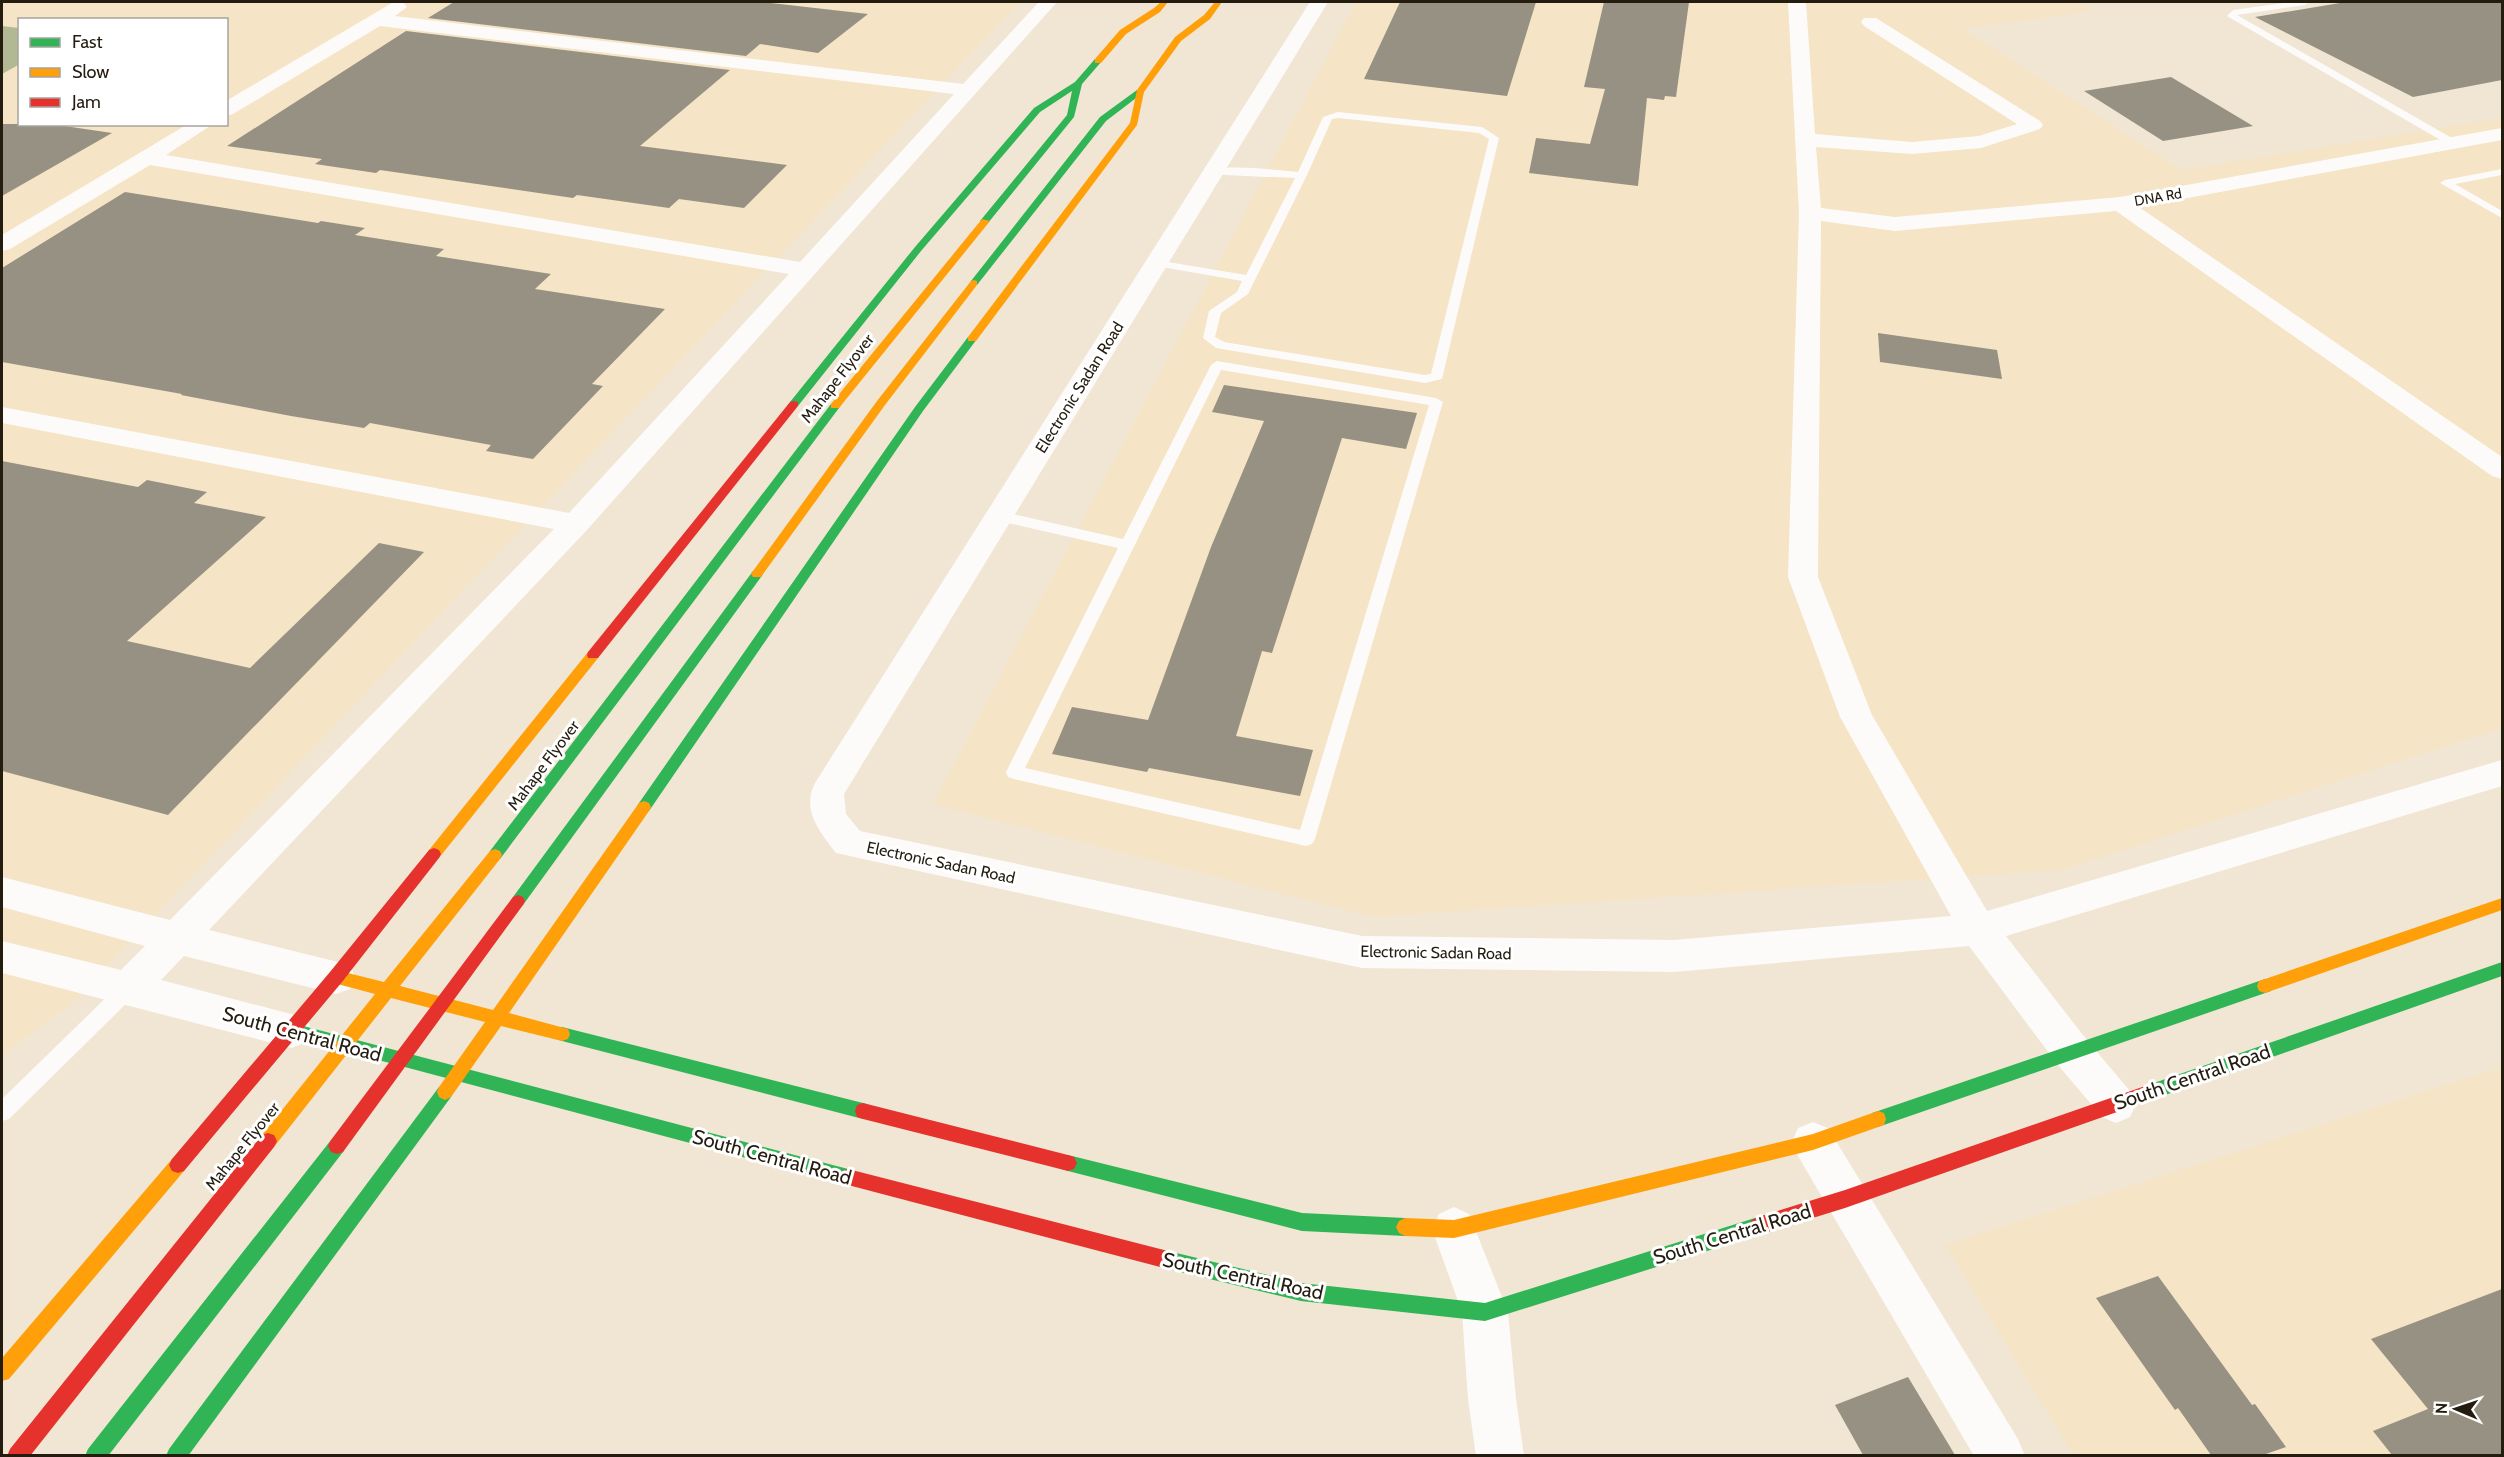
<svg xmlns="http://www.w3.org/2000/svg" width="2504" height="1457" viewBox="0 0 2504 1457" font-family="Cabin,sans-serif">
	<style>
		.built { fill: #f5e4c5; fill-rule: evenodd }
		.water { fill: #b2b894 }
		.building { fill: #969182 }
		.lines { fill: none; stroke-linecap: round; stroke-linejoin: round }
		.lane { fill: #fdfbf9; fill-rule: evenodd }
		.street { fill: #fdfbf9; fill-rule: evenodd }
		.fast { fill: #30b455; fill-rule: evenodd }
		.slow { fill: #ff9f0a; fill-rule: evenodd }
		.jam { fill: #e5322d; fill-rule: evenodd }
		.labels { text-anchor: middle; stroke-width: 6; stroke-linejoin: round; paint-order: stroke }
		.far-street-label { font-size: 14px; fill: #231c0f; stroke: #fff }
		.street-label { font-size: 16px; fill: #231c0f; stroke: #fff }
		.near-street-label { font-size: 20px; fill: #231c0f; stroke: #fff }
	</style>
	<rect width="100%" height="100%" fill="#f1e6d4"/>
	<g class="built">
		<path d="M2,2H1020L70,1005L2,1055ZM20,20H226V124H20Z"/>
		<path d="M1356,2H2077L2093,11L1963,29L2182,170L2502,118V728L2062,870L1373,917L933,804Z"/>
		<path d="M2502,1067V1455H2073L1946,1245Z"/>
	</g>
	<path class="water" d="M2,26L19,28L20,64L2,74Z"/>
	<g class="building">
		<path d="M454,2H761L868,14L818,53L760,44L746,56L428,18Z"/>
		<path d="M1400,2H1536L1507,96L1364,79Z"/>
		<path d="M1604,2H1689L1676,97L1665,96L1664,100L1647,98L1638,186L1529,173L1536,138L1590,144L1605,89L1584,87Z"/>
		<path d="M2346,2H2502V80L2413,97L2255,17Z"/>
		<path d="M406,31L730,70L640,146L787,165L744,208L679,199L669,208L577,195L573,198L380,170L376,173L315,164L322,159L227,146Z"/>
		<path d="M2171,77L2253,126L2163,141L2084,91Z"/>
		<path d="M2,124H51L112,133L2,196Z"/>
		<path d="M125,192L318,223L321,221L365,228L355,235L444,249L436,256L551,274L535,289L665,309L592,384L603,386L533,459L486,451L491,445L370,423L364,428L291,416L181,395L182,394L2,362V268Z"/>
		<path d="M1878,333L1997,350L2002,379L1880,362Z"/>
		<path d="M1224,385L1417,413L1406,449L1342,438L1272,653L1262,651L1236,736L1313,750L1300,796L1149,768L1147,772L1052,754L1072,707L1148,720L1211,547L1264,421L1212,412Z"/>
		<path d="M2,461L138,487L147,480L207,492L194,503L266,517L127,641L250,668L379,543L424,552L168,815L2,771Z"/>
		<path d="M2158,1276L2252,1405L2255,1404L2286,1447L2263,1455H2211L2178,1408L2175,1410L2096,1298Z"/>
		<path d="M2502,1289V1455H2392L2373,1431L2428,1409L2371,1339Z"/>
		<path d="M1908,1377L1955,1455H1863L1835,1405Z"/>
	</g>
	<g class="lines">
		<g class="lane">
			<path d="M2291,2H2309L2305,5L2237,15L2457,141V145H2449L2227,16L2233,10Z"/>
			<path d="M1338,112L1482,127L1499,138L1442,379L1425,383L1216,348L1203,338L1209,311L1237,292L1242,281L1156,266L1150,263L1156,260L1246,275L1295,178C1281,177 1212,176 1207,172C1218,163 1280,170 1298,172L1323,117ZM1338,118L1479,133L1489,139L1431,374L1425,375L1224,342L1215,337L1221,313L1248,294L1307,175L1332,119Z"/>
			<path d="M2502,169V175L2455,184L2502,211V218L2440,183L2445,180Z"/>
			<path d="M1217,361L1436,398L1443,402L1315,839L1312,844L1306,846L1014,779L1008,777L1006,772L1118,548L999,521L992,516L999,511L1123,539L1211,365ZM1221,370L1429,405L1300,830L1025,768Z"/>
			<path d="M128,981L135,983L138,989L135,995L9,1119L2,1121V1099L121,983Z"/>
		</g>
		<g class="street">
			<path d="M398,2L404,3L407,7L395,16L963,84L1039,2H1057L586,531L209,930L350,965L355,977L350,989L336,994L184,956L161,980L306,1018L312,1030L306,1042L292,1048L2,973V941L121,970L145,946L2,907V877L170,920L554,529L2,423V407L569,513L789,274L150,165L10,249L2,251V235L188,124H213L166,155L800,262L954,94L380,26L233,114L226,116V101L392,3Z"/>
			<path d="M1310,2H1328L844,794L846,814L860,831L1362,936L1674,940L1951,916L1840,717L1788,577L1799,213L1788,2H1806L1815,134L1912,142L1979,136L2017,124L1864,26L1861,22L1864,18H1876L2040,121L2043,125L2040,129L1981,148L1912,154L1816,147L1821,208L1895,217L2120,197L2502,128V140L2139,207L2502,457V479L2492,476L2116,211L1895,231L1821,221L1818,577L1872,715L1987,911L2502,760V786L2006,936L2086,1039L2130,1091L2136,1104L2130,1117L2116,1123L2102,1117L2058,1065L1969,946L1674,972L1362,968L836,853C820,832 801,810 815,783Z"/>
			<path d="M1813,1122L1828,1128L2018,1439L2025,1456H1974L1798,1156L1792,1142L1798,1128Z"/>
			<path d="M1454,1207L1469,1214L1508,1312L1516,1399L1524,1456H1476L1468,1399L1462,1312L1432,1229L1439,1214Z"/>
		</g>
		<g class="fast">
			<path d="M1095,59L1102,61L1082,84L1074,117L988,223L980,221L1067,115L1072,91L1040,112L921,251L798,406H790V402L915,247L1034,108L1075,82Z"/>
			<path d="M1137,90L1144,92L1106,121L977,285H971V281L1100,117Z"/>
			<path d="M972,336L977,339L923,411L649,811H639L637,807L639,803L915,407L968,337Z"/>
			<path d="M835,403L840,406L839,408L500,859L495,861L490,859L488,855L490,851L831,404Z"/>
			<path d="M757,570L761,571L763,574L761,577L523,905L518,907L513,905L511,901L513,897L753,571Z"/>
			<path d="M2502,962V976L2151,1100L2145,1097L2143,1092L2145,1087L2151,1084Z"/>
			<path d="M2265,979L2271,981L2273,986L2271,991L1878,1127L1872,1125L1870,1119L1872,1113L1878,1111Z"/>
			<path d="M292,1023L848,1169L854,1171L857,1177L854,1183L848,1185L292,1037L286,1035L284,1030L286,1025Z"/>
			<path d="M562,1027L863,1103L869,1105L871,1111L869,1117L863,1119L562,1041L556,1039L554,1034L556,1029Z"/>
			<path d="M445,1084L451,1087L453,1092L451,1097L188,1456H166L169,1449L439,1087Z"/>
			<path d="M337,1138L343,1140L346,1146L343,1152L108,1456H85L88,1449L331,1140Z"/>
			<path d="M1068,1155L1302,1213L1405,1218L1411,1221L1414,1227L1411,1233L1405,1236L1302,1231L1068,1171L1062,1169L1059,1163L1062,1157Z"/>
			<path d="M1758,1217L1764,1220L1767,1226L1764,1232L1758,1235L1485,1321L1301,1301L1164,1268L1158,1265L1155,1259L1158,1253L1164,1250L1301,1283L1485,1303Z"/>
		</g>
		<g class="slow">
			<path d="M1161,2H1168L1160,12L1126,34L1101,63H1095V59L1120,30L1154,8Z"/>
			<path d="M1215,2H1222L1210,19L1181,41L1144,92L1137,125L976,341H968V337L1130,123L1137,90L1175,37L1204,15Z"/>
			<path d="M982,219L990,221L839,408H831V404Z"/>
			<path d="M974,280L977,281V285L885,405L761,577H753L751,574L753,571L877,401L971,281Z"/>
			<path d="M593,650L599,655L598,658L439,858L434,860L429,858L427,854L429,850L588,652Z"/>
			<path d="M644,801L649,803L651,807L649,811L509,1013L568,1029L570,1034L568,1039L562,1041L501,1026L451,1097L445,1100L439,1097L437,1092L439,1087L485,1022L391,998L274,1147L268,1149L262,1147L259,1141L262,1135L375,994L330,982L328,977L330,972L336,970L384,982L490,851L495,849L500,851L502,855L500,859L400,986L493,1010L639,803Z"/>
			<path d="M2502,898V910L2265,993L2259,991L2257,986L2259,981L2265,979Z"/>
			<path d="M1878,1111L1884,1113L1886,1119L1884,1125L1813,1150L1454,1238L1405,1236L1399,1233L1396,1227L1399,1221L1405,1218L1454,1220L1813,1134Z"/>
			<path d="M178,1157L184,1159L187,1165L184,1171L9,1379L2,1381V1358L172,1159Z"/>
		</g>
		<g class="jam">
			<path d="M794,401L798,402V406L598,658H588L587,655L588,652L790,402Z"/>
			<path d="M434,848L439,850L441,854L439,858L342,982L184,1171L178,1173L172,1171L169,1165L172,1159L330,972L429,850Z"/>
			<path d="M518,895L523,897L525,901L523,905L343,1152L337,1154L331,1152L328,1146L331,1140L513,897Z"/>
			<path d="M2151,1084L2157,1087L2159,1092L2157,1097L2151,1100L1845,1208L1758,1235L1752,1232L1749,1226L1752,1220L1758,1217L1845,1190Z"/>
			<path d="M863,1103L1068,1155L1074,1157L1077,1163L1074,1169L1068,1171L863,1119L857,1117L855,1111L857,1105Z"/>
			<path d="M268,1133L274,1135L277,1141L274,1147L30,1456H7L10,1449L262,1135Z"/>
			<path d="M848,1169L1164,1250L1170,1253L1173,1259L1170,1265L1164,1268L848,1185L842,1183L839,1177L842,1171Z"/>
		</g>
	</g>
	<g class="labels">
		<g class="far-street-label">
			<text transform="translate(2158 197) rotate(-10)" y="5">DNA Rd</text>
		</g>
		<g class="street-label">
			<text transform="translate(837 378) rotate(-52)" y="6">Mahape Flyover</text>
			<text transform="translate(1079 387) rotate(-58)" y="6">Electronic Sadan Road</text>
			<text transform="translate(543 765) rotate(-53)" y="6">Mahape Flyover</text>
			<text transform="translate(941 862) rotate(12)" y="6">Electronic Sadan Road</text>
			<text transform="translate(1436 952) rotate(1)" y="6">Electronic Sadan Road</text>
			<text transform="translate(242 1146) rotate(-51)" y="6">Mahape Flyover</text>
		</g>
		<g class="near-street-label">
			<text transform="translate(302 1034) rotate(15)" y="7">South Central Road</text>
			<text transform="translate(2192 1077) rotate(-19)" y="7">South Central Road</text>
			<text transform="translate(772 1157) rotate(15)" y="7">South Central Road</text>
			<text transform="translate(1732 1234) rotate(-17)" y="7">South Central Road</text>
			<text transform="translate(1243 1276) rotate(12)" y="7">South Central Road</text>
		</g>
	</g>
	<rect width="2504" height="1457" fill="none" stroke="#231c0f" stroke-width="6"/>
	<rect x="18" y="18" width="210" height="108" fill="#ffffff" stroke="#a7a49f" stroke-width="1.5"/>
	<rect x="30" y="38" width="30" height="9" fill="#30b455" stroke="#a7a49f" stroke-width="1.5"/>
	<text x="72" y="48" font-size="18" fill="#231c0f">Fast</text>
	<rect x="30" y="68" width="30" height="9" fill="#ff9f0a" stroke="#a7a49f" stroke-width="1.5"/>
	<text x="72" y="78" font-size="18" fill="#231c0f">Slow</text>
	<rect x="30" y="98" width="30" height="9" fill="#e5322d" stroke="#a7a49f" stroke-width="1.5"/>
	<text x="72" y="108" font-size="18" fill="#231c0f">Jam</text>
	<g transform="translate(2456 1409) rotate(272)" stroke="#ffffff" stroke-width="4.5" paint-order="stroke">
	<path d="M0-4.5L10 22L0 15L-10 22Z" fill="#231c0f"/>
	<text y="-9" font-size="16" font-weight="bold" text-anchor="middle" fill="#231c0f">N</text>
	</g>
</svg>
